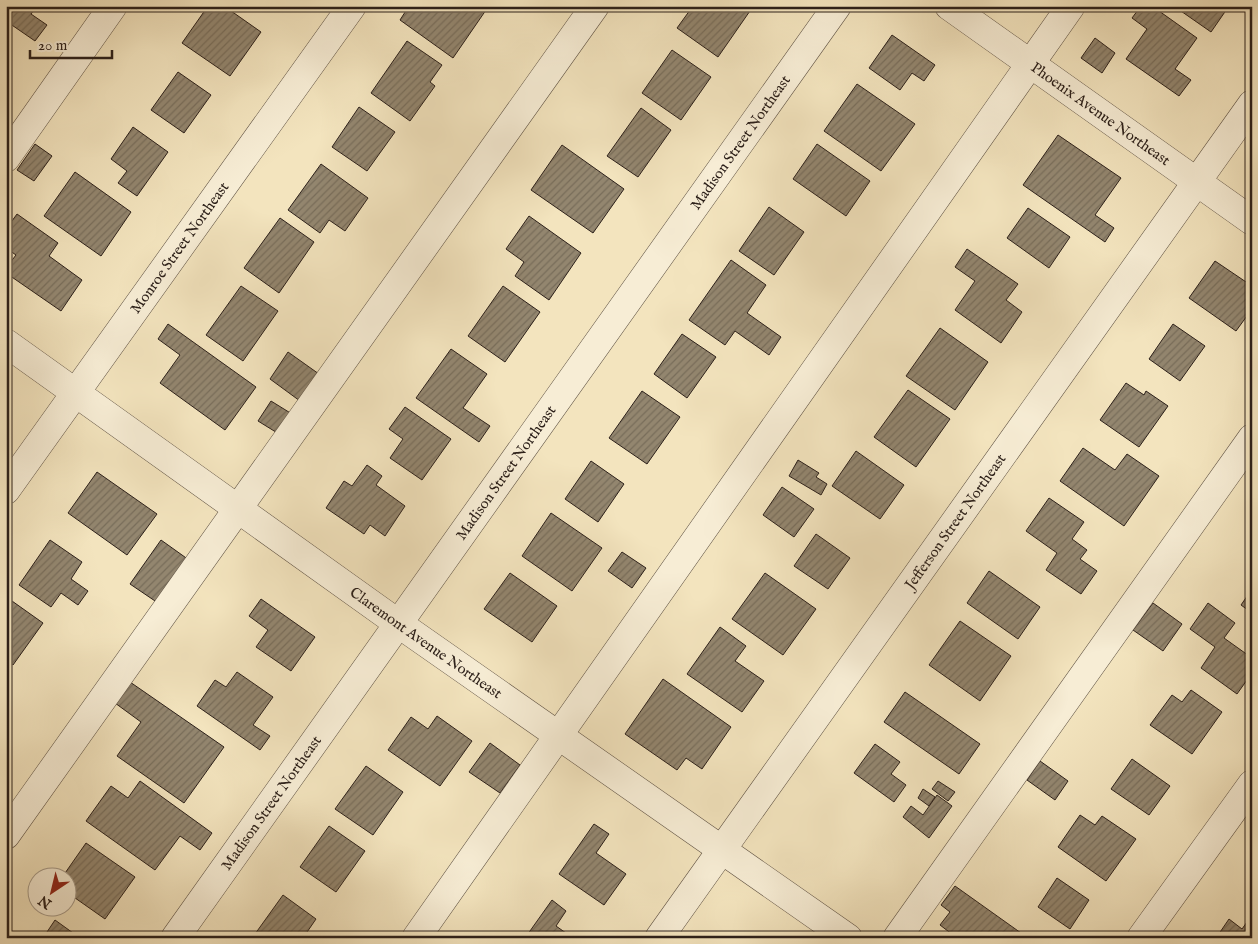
<svg xmlns="http://www.w3.org/2000/svg" width="1258" height="944" viewBox="0 0 1258 944" font-family="'IM FELL English',serif">
	<style>
		.building { fill: url(#building-hatch); stroke: #2c201a }
		.lines { fill: none; stroke-linecap: round; stroke-linejoin: round }
		.minor-casing { stroke: #5e5143; stroke-width: 29 }
		.minor { stroke: #f7edd5; stroke-width: 28 }
		.labels { text-anchor: middle; stroke-width: 4.5; stroke-linejoin: round; paint-order: stroke }
		.street-label { font-size: 15px; fill: #2c201a; stroke: #f7edd5 }
	</style>
	<defs>
		<pattern id="building-hatch" width="6" height="6" patternUnits="userSpaceOnUse" patternTransform="scale(1.25)"><rect width="6" height="6" fill="#93866f"/><path d="M-1 1l2-2M0 6l6-6M5 7l2-2" fill="none" stroke="#786d5a"/></pattern>
	</defs>
	<rect width="100%" height="100%" fill="#f3e4be"/>
	<filter id="stains"><feTurbulence type="fractalNoise" baseFrequency=".004" numOctaves="4"/><feColorMatrix values="0 0 0 0 .2 0 0 0 0 .09 0 0 0 0 .02 0 0 0 .5 -.17"/></filter>
	<radialGradient id="worn" r=".72"><stop offset=".6" stop-color="#630" stop-opacity="0"/><stop offset="1" stop-color="#630" stop-opacity=".3"/></radialGradient>
	<g class="building">
		<path d="M9,6H37L31,14L47,25L35,41L6,21V10Z"/>
		<path d="M208,6H224L261,32L230,76L182,43Z"/>
		<path d="M409,6H481L486,10L453,58L400,20Z"/>
		<path d="M693,6H749L752,8L718,57L677,28Z"/>
		<path d="M1141,6H1152L1197,38L1175,69L1191,80L1179,96L1126,59L1147,29L1132,18Z"/>
		<path d="M1180,6H1229L1211,32L1178,9Z"/>
		<path d="M892,35L935,65L924,81L912,73L900,90L869,68Z"/>
		<path d="M1095,38L1115,53L1102,73L1081,58Z"/>
		<path d="M407,41L442,65L430,82L435,86L410,121L371,93Z"/>
		<path d="M672,50L711,77L681,120L642,93Z"/>
		<path d="M178,72L211,95L184,133L151,110Z"/>
		<path d="M857,84L915,124L881,171L824,131Z"/>
		<path d="M359,107L395,132L367,171L332,147Z"/>
		<path d="M641,108L671,130L638,177L607,156Z"/>
		<path d="M133,127L168,152L137,196L118,183L127,171L111,159Z"/>
		<path d="M1058,135L1121,178L1095,215L1114,228L1105,242L1023,185Z"/>
		<path d="M35,144L52,156L34,181L17,170Z"/>
		<path d="M817,144L870,181L846,216L793,179Z"/>
		<path d="M562,145L624,189L593,233L531,190Z"/>
		<path d="M321,164L368,198L345,231L329,220L320,233L288,210Z"/>
		<path d="M75,172L131,212L101,256L44,216Z"/>
		<path d="M769,207L804,232L774,275L739,251Z"/>
		<path d="M1028,208L1070,237L1049,268L1007,238Z"/>
		<path d="M17,214L58,243L49,256L82,280L61,311L6,273V268L16,255L6,248V229Z"/>
		<path d="M529,216L581,253L549,300L515,276L524,262L506,249Z"/>
		<path d="M280,218L314,242L279,293L244,268Z"/>
		<path d="M967,249L1018,284L1006,300L1022,312L1001,343L955,310L975,281L955,267Z"/>
		<path d="M731,260L766,285L747,313L781,337L769,355L735,331L725,345L689,320Z"/>
		<path d="M1215,261L1252,286V309L1236,331L1189,298Z"/>
		<path d="M241,286L278,311L243,361L206,335Z"/>
		<path d="M503,286L540,312L505,362L468,336Z"/>
		<path d="M168,324L256,387L225,430L160,383L180,355L158,339Z"/>
		<path d="M1173,324L1205,346L1180,381L1149,359Z"/>
		<path d="M940,328L988,362L955,410L906,376Z"/>
		<path d="M682,334L716,357L687,398L654,374Z"/>
		<path d="M451,349L487,374L463,408L490,426L479,442L416,398Z"/>
		<path d="M288,352L319,374L300,401L270,379Z"/>
		<path d="M1126,383L1144,395L1146,391L1168,406L1139,447L1100,420Z"/>
		<path d="M908,390L950,419L916,467L874,437Z"/>
		<path d="M642,391L680,417L647,464L609,438Z"/>
		<path d="M271,401L292,414L279,434L258,421Z"/>
		<path d="M405,407L451,439L422,480L390,458L403,439L389,429Z"/>
		<path d="M1083,448L1115,470L1127,454L1159,476L1124,526L1060,481Z"/>
		<path d="M856,451L904,485L880,519L832,486Z"/>
		<path d="M798,460L819,473L816,477L827,484L821,495L789,476Z"/>
		<path d="M591,461L624,484L598,522L565,499Z"/>
		<path d="M367,465L382,476L376,485L405,506L385,536L370,525L364,534L326,508L344,481L352,486Z"/>
		<path d="M97,472L157,514L127,555L68,513Z"/>
		<path d="M782,487L814,509L794,537L763,515Z"/>
		<path d="M1049,498L1084,522L1072,539L1087,550L1080,559L1097,571L1081,594L1046,570L1057,553L1026,531Z"/>
		<path d="M551,513L602,548L572,591L522,556Z"/>
		<path d="M816,534L850,558L828,589L794,566Z"/>
		<path d="M50,540L82,562L71,579L88,591L78,605L61,593L51,607L19,585Z"/>
		<path d="M161,540L189,560L158,603L130,584Z"/>
		<path d="M622,552L646,568L632,588L608,571Z"/>
		<path d="M989,571L1040,607L1018,639L967,603Z"/>
		<path d="M510,573L557,606L532,642L484,609Z"/>
		<path d="M765,573L816,609L783,655L732,619Z"/>
		<path d="M1252,589V613L1241,605Z"/>
		<path d="M261,599L315,637L291,671L256,647L268,630L249,616Z"/>
		<path d="M12,601L43,623L13,665L6,660V609Z"/>
		<path d="M1153,603L1182,624L1163,651L1133,630Z"/>
		<path d="M1208,603L1235,623L1224,638L1252,658V673L1237,694L1201,668L1215,647L1190,629Z"/>
		<path d="M960,621L1011,656L980,701L929,665Z"/>
		<path d="M720,627L746,646L735,661L764,681L742,712L687,674Z"/>
		<path d="M237,672L273,697L253,725L270,736L260,750L197,706L215,680L226,687Z"/>
		<path d="M663,679L731,727L702,769L686,758L677,770L625,734Z"/>
		<path d="M130,682L224,747L184,803L117,756L141,722L115,703Z"/>
		<path d="M1191,690L1222,712L1192,754L1150,725L1172,695L1182,702Z"/>
		<path d="M905,692L980,744L959,774L884,722Z"/>
		<path d="M437,716L472,741L440,786L388,750L411,717L428,729Z"/>
		<path d="M490,743L520,765L500,793L469,772Z"/>
		<path d="M875,744L900,762L891,774L906,785L894,802L854,773Z"/>
		<path d="M1132,759L1170,786L1149,815L1111,789Z"/>
		<path d="M1040,761L1068,781L1055,800L1027,780Z"/>
		<path d="M366,766L403,792L373,835L335,809Z"/>
		<path d="M140,781L212,833L200,850L180,836L155,870L86,821L111,786L128,798Z"/>
		<path d="M938,781L955,792L948,801L932,789Z"/>
		<path d="M923,789L935,797L929,806L918,798Z"/>
		<path d="M937,795L952,806L929,838L903,817L911,806L923,815Z"/>
		<path d="M1080,815L1095,825L1102,816L1136,839L1106,881L1058,847Z"/>
		<path d="M594,824L609,834L596,853L626,874L604,905L559,874Z"/>
		<path d="M329,826L365,851L336,892L300,867Z"/>
		<path d="M86,843L135,877L105,919L68,893V876H63Z"/>
		<path d="M1057,878L1089,900L1070,929L1038,907Z"/>
		<path d="M955,886L1028,938H957L940,925L950,912L941,905Z"/>
		<path d="M283,895L316,919L303,938H261L255,934Z"/>
		<path d="M552,900L566,911L556,926L573,938H525Z"/>
		<path d="M1252,915V938H1216L1229,919L1242,929Z"/>
		<path d="M55,920L80,938H43Z"/>
	</g>
	<g class="lines">
		<g class="minor-casing">
			<g id="minor">
				<path id="s1" d="M949,6L1252,221"/>
				<path d="M6,158L113,6"/>
				<path id="s2" d="M6,343L399,624L848,938"/>
				<path id="s3" d="M6,490L352,6"/>
				<path d="M6,835L595,6"/>
				<path id="s4" d="M175,938L837,6"/>
				<path d="M416,938L1071,6"/>
				<path id="s5" d="M659,938L1252,104"/>
				<path d="M897,938L1252,438"/>
				<path d="M1141,938L1252,784"/>
			</g>
		</g>
		<use href="#minor" class="minor"/>
	</g>
	<g class="labels">
		<g class="street-label">
			<text dy="5" stroke="none"><textPath href="#s1" startOffset="186">Phoenix Avenue Northeast</textPath></text>
			<text dy="5" stroke="none"><textPath href="#s4" startOffset="976">Madison Street Northeast</textPath></text>
			<text dy="5" stroke="none"><textPath href="#s3" startOffset="298">Monroe Street Northeast</textPath></text>
			<text dy="5" stroke="none"><textPath href="#s4" startOffset="571">Madison Street Northeast</textPath></text>
			<text dy="5" stroke="none"><textPath href="#s5" startOffset="511">Jefferson Street Northeast</textPath></text>
			<text dy="5" stroke="none"><textPath href="#s2" startOffset="516">Claremont Avenue Northeast</textPath></text>
			<text dy="5" stroke="none"><textPath href="#s4" startOffset="166">Madison Street Northeast</textPath></text>
		</g>
	</g>
	<rect width="1258" height="944" fill="none" stroke="#f3e4be" stroke-width="25"/>
	<rect x="8" y="8" width="1243" height="929" fill="none" stroke="#2c201a" stroke-width="2.5"/>
	<rect x="12" y="12" width="1233" height="919" fill="none" stroke="#2c201a"/>
	<g transform="translate(52 892) rotate(215)"><circle r="24" fill="#f7edd5" stroke="#a69b8a"/>
	<path d="M0-4L9 19L0 12L-9 19Z" fill="#8f2418"/>
	<text y="-8" font-size="14" font-weight="bold" text-anchor="middle" fill="#2c201a">N</text>
	</g>
	<path d="M30 50v8h82v-8" fill="none" stroke="#2c201a" stroke-width="2.5"/>
	<text x="38" y="50" font-size="15" fill="#2c201a" stroke="#f7edd5" stroke-width="4" paint-order="stroke">20 m</text>
	<rect width="100%" height="100%" filter="url(#stains)"/>
	<rect width="100%" height="100%" fill="url(#worn)"/>
</svg>
